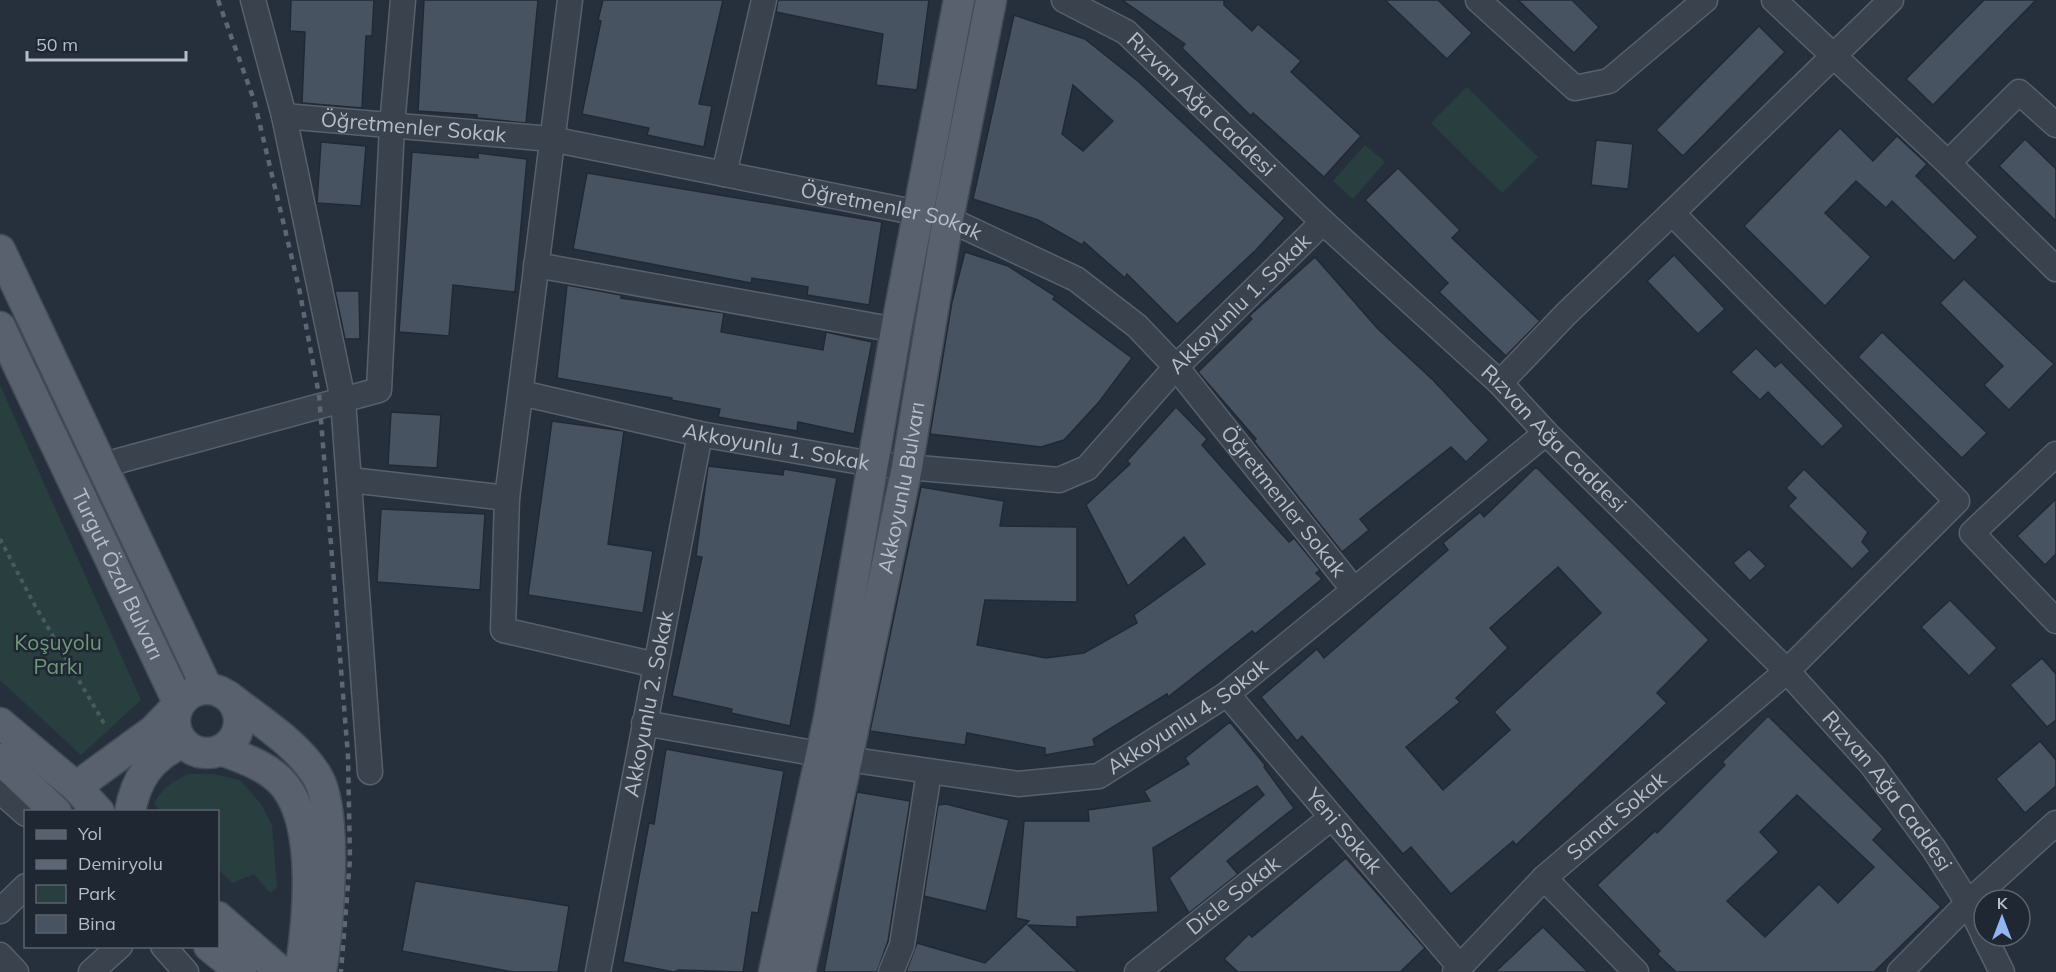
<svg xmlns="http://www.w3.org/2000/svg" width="2056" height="972" viewBox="0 0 2056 972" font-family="Mulish,sans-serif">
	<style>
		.green { fill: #293e3f }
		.building { fill: #485361; stroke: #212934; stroke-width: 1.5; fill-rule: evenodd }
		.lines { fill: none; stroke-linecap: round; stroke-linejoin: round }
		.minor-casing { stroke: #58606b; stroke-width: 27 }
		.major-casing { stroke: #434b56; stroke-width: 33 }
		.path { stroke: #485a5d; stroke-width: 4; stroke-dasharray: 4.5 4.5; stroke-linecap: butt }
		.minor { stroke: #3a424d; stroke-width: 24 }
		.major { stroke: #58616d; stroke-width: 30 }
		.rail { stroke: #5c6674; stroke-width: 4.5; stroke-dasharray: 6 6; stroke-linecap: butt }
		.labels { text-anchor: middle; stroke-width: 5; stroke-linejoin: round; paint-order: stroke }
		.street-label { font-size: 21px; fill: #b6bdc8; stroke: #1f2732 }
		.park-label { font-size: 21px; fill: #6f9879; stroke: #1f2732 }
	</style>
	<rect width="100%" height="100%" fill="#26303d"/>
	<g class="green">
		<path d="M1467,87L1538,157L1502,193L1431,123Z"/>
		<path d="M1365,145L1385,162L1353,199L1333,181Z"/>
		<path d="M0,385L141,700L81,755L0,680Z"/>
		<path d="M189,774H214L240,780L261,804L272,825L277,888L270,893L254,874L232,883L218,869V812L160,811L154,803C163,787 173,781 189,774Z"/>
	</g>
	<g class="building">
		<path d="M291,0H374L372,36H366L362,108L302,103L305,32L290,31Z"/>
		<path d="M424,0H538L526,123L477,118V115L418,111Z"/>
		<path d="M603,0H723L699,104L712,106L704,147L647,135L649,128L582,114L601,21L598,20Z"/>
		<path d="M778,0H929L917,90L876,85L883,34L776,12Z"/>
		<path d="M1122,0H1224V5L1252,31L1258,24L1301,61L1291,72L1361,136L1324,177L1253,113L1251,116L1182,48L1185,44Z"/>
		<path d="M1385,0H1438L1472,33L1447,59Z"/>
		<path d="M1518,0H1572L1599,27L1574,53Z"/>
		<path d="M1984,0H2036L1933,105L1906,79Z"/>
		<path d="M1014,15L1085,39L1139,82L1285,218L1256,250L1177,324L1127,274L1125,278L1084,242L1082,245L1038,220L973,199ZM1073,85L1113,121L1083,151L1062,134Z"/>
		<path d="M1759,26L1785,52L1683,156L1656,130Z"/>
		<path d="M1840,128L1873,161L1897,136L1927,164L1916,176L1978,237L1954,261L1892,201L1886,208L1856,181L1825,213L1871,257L1825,306L1744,226Z"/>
		<path d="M2025,139L2056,169V221L1999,166Z"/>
		<path d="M1596,140L1633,144L1628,189L1591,185Z"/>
		<path d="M321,142L366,146L361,206L317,203Z"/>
		<path d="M412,152L478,158V153L527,159L515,292L453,285L449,336L399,332Z"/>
		<path d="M1398,168L1460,230L1452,238L1540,321L1506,356L1439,292L1448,283L1365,200Z"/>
		<path d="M587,173L882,222L869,305L807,295L808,287L752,278L751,283L573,249Z"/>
		<path d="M965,252L1008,266L1055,296L1053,299L1132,358L1099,402L1064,440L1041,447L930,434L952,302Z"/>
		<path d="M1674,255L1725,309L1698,334L1647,281Z"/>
		<path d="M1315,257L1378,329L1433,380L1489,440L1466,462L1451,447L1360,519L1369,530L1342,552L1254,441L1256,439L1198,372L1252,319L1249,316Z"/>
		<path d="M1964,279L2054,364L2009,410L1984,385L2003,366L1940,303Z"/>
		<path d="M567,285L621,295V298L724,313L721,332L823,350L826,332L872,342L854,434L798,422L797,431L718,417L720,409L671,400L672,398L557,378Z"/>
		<path d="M335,291H359L360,339H345Z"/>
		<path d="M1882,332L1987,433L1962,458L1858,357Z"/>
		<path d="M1756,348L1775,367L1781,362L1844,426L1822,447L1768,392L1760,400L1731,372Z"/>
		<path d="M1176,407L1207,439L1202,445L1248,497L1289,542L1294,538L1320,570L1316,573L1322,579L1255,634L1252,631L1168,697L1167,694L1093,739L1095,746L1045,755V748L967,733L965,745L870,731L921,487L1004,501L1000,526L1077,527V602L985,600L977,645L1046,658L1084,653L1137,623L1134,615L1205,564L1184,537L1128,586L1086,505L1130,464L1127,461Z"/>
		<path d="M391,412L441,415L437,468L388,465Z"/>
		<path d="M552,421L624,431L608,544L653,551L643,613L528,595Z"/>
		<path d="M708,466L783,475L784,469L837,478L790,726L731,713L732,709L672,696L702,557L696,556Z"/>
		<path d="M1536,467L1709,640L1657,693L1667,703L1516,845L1513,841L1451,894L1411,847L1403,854L1302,736L1297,741L1261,697L1317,649L1324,658L1448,550L1443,543L1480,512L1484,517ZM1558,567L1601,613L1494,712L1510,730L1443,790L1406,747L1460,702L1456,698L1508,648L1490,628Z"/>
		<path d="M1804,469L1868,532L1862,542L1870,551L1852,569L1788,506L1796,498L1786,488Z"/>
		<path d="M2056,499V554L2045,565L2017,536Z"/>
		<path d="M381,509L485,514L480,590L377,582Z"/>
		<path d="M1749,549L1766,566L1750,581L1733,563Z"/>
		<path d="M1950,600L1997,648L1969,676L1921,627Z"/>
		<path d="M2042,658L2056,674V720L2047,727L2010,685Z"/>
		<path d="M1768,716L1883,829L1873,840L1941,907L1874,972H1676L1657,954L1660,951L1597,885L1655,831L1657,833L1725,765L1722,762ZM1797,795L1874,867L1838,903L1819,884L1765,937L1727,901L1779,852L1760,832Z"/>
		<path d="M1230,722L1265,765L1264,767L1294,808L1227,861L1238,874L1189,913L1169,878L1264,795L1257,786L1153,848L1158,912L1077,917V927L1028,925L1078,972H906L917,943L985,963L1029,921L1016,918L1024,821H1089L1088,810L1150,801L1144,791L1189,764L1185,758Z"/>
		<path d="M2040,741L2056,760V786L2025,813L1996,779Z"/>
		<path d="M666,749L784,771L758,913L752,912L743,972L679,970L674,972L623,962L649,823L654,824Z"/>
		<path d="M857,792L910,801L888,941L877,972H824Z"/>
		<path d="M946,804L1009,820L986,911L924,896L938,805Z"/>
		<path d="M1346,858L1425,948L1400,972H1238L1224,959L1249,934L1252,937Z"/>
		<path d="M415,881L569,906L558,972H513L402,951Z"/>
		<path d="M1543,927L1588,972H1495Z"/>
	</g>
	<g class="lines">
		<g class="minor-casing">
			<g id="minor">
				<path d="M253,0L284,116L343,400L370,772"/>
				<path d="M570,0L507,498L503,630L656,665"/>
				<path id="s1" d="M1064,0L1126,32L1323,222L1500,383L1546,433L1787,671L1872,765L1934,849L1968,903L1984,935"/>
				<path d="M1478,0L1575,88L1609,81L1705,0"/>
				<path d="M1774,0L1948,163L2056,269"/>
				<path id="s2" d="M284,116L551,139L948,219L1076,279L1137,326L1176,367L1354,590"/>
				<path d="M1948,163L2019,92L2056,125"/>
				<path d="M724,174L764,0"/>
				<path d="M536,265L896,330"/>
				<path d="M1500,383L1566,314L1672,213"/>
				<path id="s3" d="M521,393L700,434L872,464L1059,480L1087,468L1176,367L1323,222"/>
				<path d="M2056,454L1972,533L2056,621"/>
				<path d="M100,466L379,390L392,126L403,0"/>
				<path d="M350,480L507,498"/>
				<path id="s4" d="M1227,694L1460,967"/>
				<path id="s5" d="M644,723L847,759L1018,784L1099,776L1227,694L1546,433"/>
				<path d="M0,791L26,814"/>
				<path d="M1544,878L1636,972"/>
				<path d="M0,911L26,886"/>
				<path d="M1984,936L2002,972"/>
				<path d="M163,946L186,972"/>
				<path d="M0,955L16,972"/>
				<path d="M91,972L120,946"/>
				<path id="s6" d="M598,972L700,434"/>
				<path d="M891,972L902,945L929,772"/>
				<path id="s7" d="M1137,972L1331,818"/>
				<path id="s8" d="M1455,972L1544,878L1787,671L1957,501L1672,213L1891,0"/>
				<path d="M1900,972L1968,903L2056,823"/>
			</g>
		</g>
		<g class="major-casing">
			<g id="major">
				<path d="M0,250L207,688"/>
				<path id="s9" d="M0,327L179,704L154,730L76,787"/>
				<circle cx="207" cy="721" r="32"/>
				<path d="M228,696C258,720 297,743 317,776C339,811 328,930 321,972"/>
				<path d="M0,723L76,787L99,812"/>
				<path d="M221,750C243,758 270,767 285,786C318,828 308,922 300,972"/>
				<path d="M0,759L56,812"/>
				<path d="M130,812C136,778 151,757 182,743"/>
				<path d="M218,917L281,972"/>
				<path d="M209,946L241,972"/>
				<path d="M774,972L829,718L896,330L959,0"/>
				<path id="s10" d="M800,972L847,759L907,467L948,219L991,0"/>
			</g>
		</g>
		<path class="path" d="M0,539L33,602L105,725"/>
		<use href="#minor" class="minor"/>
		<use href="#major" class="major"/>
		<path class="rail" d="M218,0L254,100L299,288L319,395L348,756L350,859L341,972"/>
	</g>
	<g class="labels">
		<g class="street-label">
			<text dy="7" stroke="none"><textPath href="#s1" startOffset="174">Rızvan Ağa Caddesi</textPath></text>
			<text dy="7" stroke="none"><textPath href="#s2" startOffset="130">Öğretmenler Sokak</textPath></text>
			<text dy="7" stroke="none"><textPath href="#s2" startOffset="616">Öğretmenler Sokak</textPath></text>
			<text dy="7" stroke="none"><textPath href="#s3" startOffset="801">Akkoyunlu 1. Sokak</textPath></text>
			<text dy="7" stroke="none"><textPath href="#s1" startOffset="660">Rızvan Ağa Caddesi</textPath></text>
			<text dy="7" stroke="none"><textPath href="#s3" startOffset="261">Akkoyunlu 1. Sokak</textPath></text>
			<text dy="7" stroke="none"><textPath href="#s10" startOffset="495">Akkoyunlu Bulvarı</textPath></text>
			<text dy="7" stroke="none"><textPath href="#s2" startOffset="1120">Öğretmenler Sokak</textPath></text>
			<text dy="7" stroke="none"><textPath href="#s9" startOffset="274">Turgut Özal Bulvarı</textPath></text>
			<text dy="7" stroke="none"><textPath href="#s6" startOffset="273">Akkoyunlu 2. Sokak</textPath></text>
			<text dy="7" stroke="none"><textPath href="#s5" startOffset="567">Akkoyunlu 4. Sokak</textPath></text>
			<text dy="7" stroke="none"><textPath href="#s1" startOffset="1146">Rızvan Ağa Caddesi</textPath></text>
			<text dy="7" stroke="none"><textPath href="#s8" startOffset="225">Sanat Sokak</textPath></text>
			<text dy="7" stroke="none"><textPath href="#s4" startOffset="180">Yeni Sokak</textPath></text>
			<text dy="7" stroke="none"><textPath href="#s7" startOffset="123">Dicle Sokak</textPath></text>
		</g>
		<g class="park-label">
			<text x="58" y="650">Koşuyolu<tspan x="58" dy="24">Parkı</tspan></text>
		</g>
	</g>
	<rect x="24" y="810" width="195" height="138" fill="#1f2732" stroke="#5b636e" stroke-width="1.5"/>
	<rect x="36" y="830" width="30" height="9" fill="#58616d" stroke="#5b636e" stroke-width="1.5"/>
	<text x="78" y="840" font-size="18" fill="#b6bdc8">Yol</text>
	<rect x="36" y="860" width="30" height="9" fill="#5c6674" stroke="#5b636e" stroke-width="1.5"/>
	<text x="78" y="870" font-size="18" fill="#b6bdc8">Demiryolu</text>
	<rect x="36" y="885" width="30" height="18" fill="#293e3f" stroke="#5b636e" stroke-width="1.5"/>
	<text x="78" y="900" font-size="18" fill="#b6bdc8">Park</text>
	<rect x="36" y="915" width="30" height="18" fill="#485361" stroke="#5b636e" stroke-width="1.5"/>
	<text x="78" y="930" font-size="18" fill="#b6bdc8">Bina</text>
	<g transform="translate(2002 918)"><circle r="28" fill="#1f2732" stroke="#5b636e" stroke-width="1.5"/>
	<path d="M0-4.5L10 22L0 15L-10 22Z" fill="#92b6f1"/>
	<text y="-9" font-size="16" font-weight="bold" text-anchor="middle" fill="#b6bdc8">K</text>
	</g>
	<path d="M27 51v9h159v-9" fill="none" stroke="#b6bdc8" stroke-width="3"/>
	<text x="36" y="51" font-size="18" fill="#b6bdc8" stroke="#1f2732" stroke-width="4.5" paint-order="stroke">50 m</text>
</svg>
